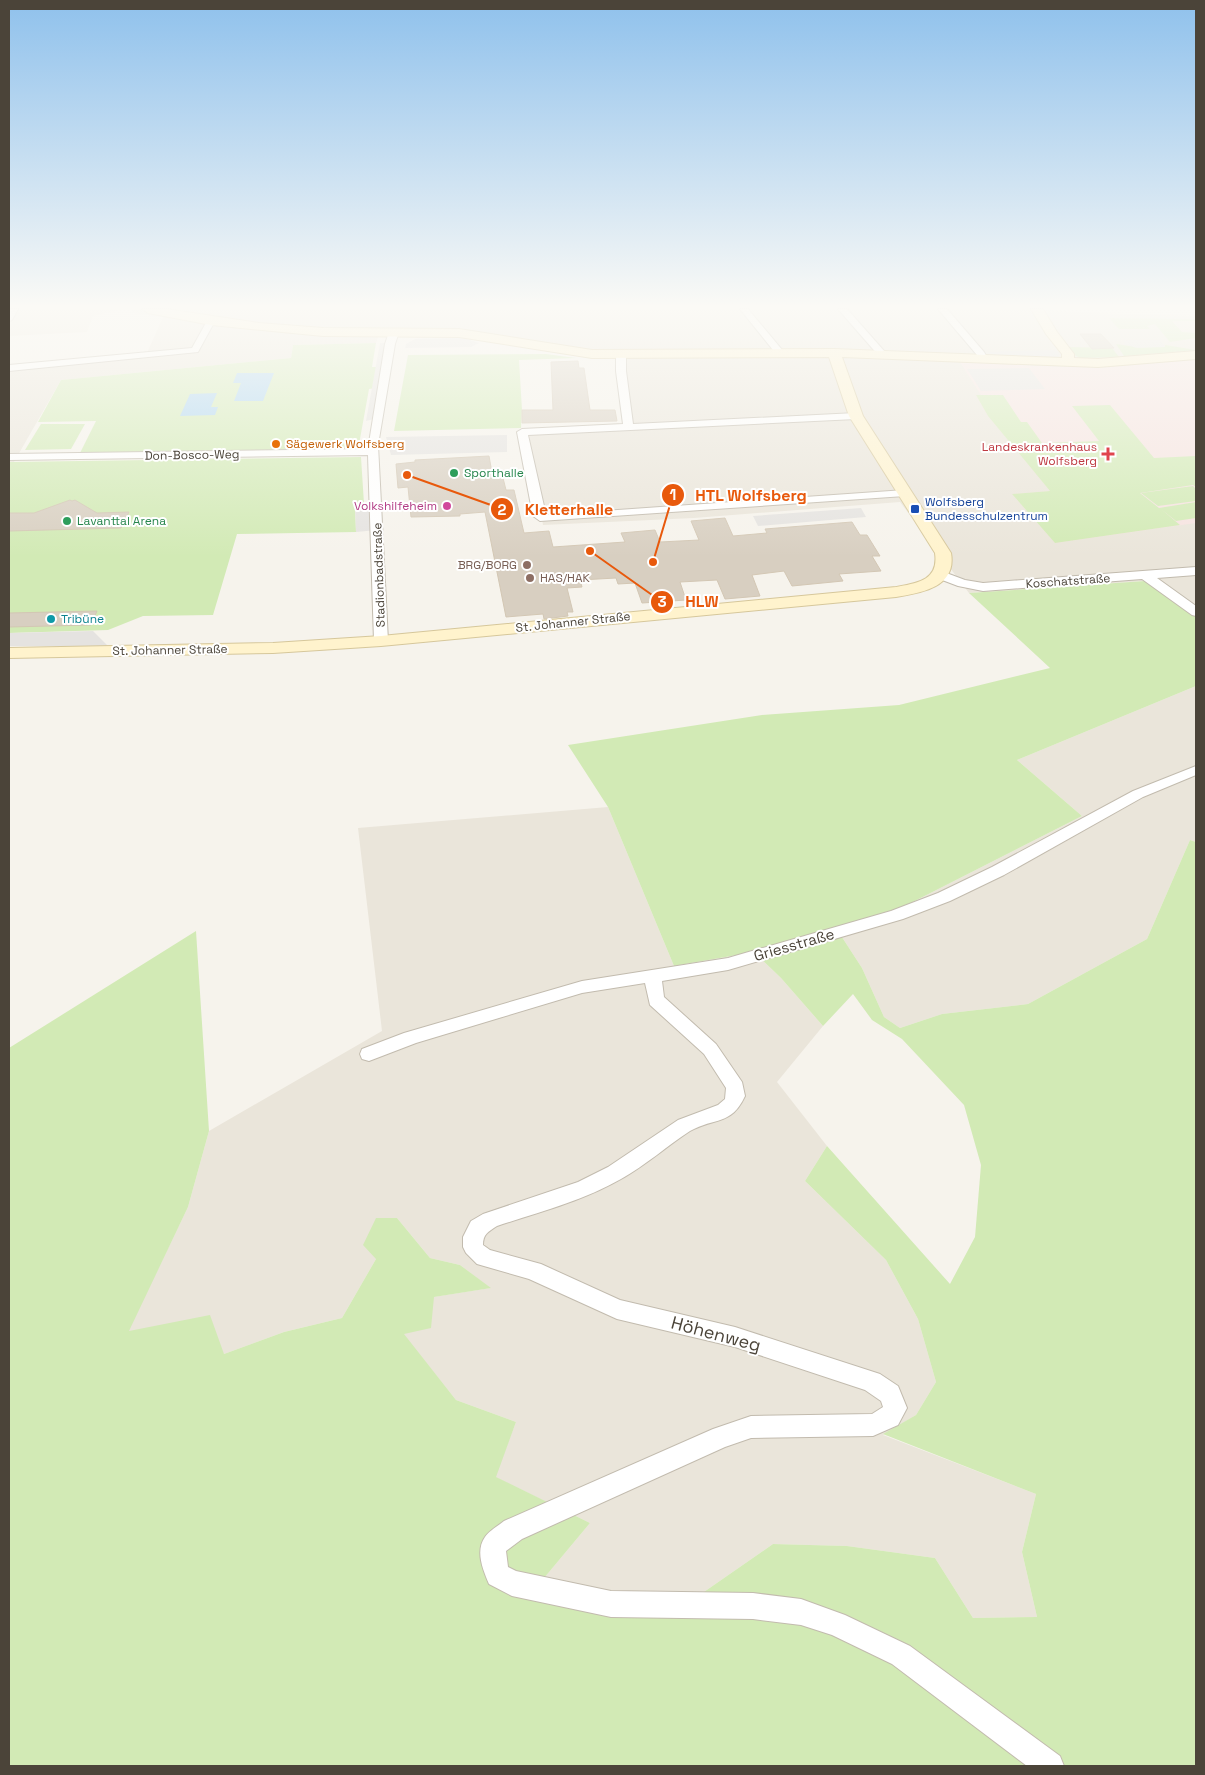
<svg xmlns="http://www.w3.org/2000/svg" width="1205" height="1775" viewBox="0 0 1205 1775" font-family="'Space Grotesk',sans-serif">
	<style>
		.residential { fill: #eae5da }
		.medical { fill: #f6e3e0 }
		.green { fill: #d2eab5 }
		.parking { fill: #e5e3e0 }
		.water { fill: #a9d4f2 }
		.building { fill: #d8cfc1; stroke: #d3c7b4 }
		.lines { fill: none; stroke-linecap: round; stroke-linejoin: round }
		.street-casing { stroke: #c2bbae; stroke-width: 2 }
		.secondary-casing { stroke: #d6c79b; stroke-width: 2 }
		.street { fill: #fff; fill-rule: evenodd }
		.secondary { fill: #fff3cd; fill-rule: evenodd }
		.food-dot { fill: #e8710a; stroke: #fff; stroke-width: 2 }
		.health-dot { fill: #e0444e; stroke: #fff; stroke-width: 2 }
		.leisure-dot { fill: #2e9e5b; stroke: #fff; stroke-width: 2 }
		.hotel-dot { fill: #d1479c; stroke: #fff; stroke-width: 2 }
		.transit-dot { fill: #1a4fb4; stroke: #fff; stroke-width: 2 }
		.education-dot { fill: #8d6e63; stroke: #fff; stroke-width: 2 }
		.culture-dot { fill: #0f9aa8; stroke: #fff; stroke-width: 2 }
		.labels { text-anchor: middle; stroke-width: 4; stroke-linejoin: round; paint-order: stroke }
		.far-food-label { font-size: 12px; fill: #c56008; stroke: #fff; text-anchor: start }
		.far-health-label { font-size: 12px; fill: #be3a42; stroke: #fff; text-anchor: end }
		.far-street-label { font-size: 12px; fill: #4b4439; stroke: #fff }
		.far-leisure-label { font-size: 12px; fill: #27864d; stroke: #fff; text-anchor: start }
		.far-transit-label { font-size: 12px; fill: #164399; stroke: #fff; text-anchor: start }
		.far-hotel-label { font-size: 12px; fill: #b23c85; stroke: #fff; text-anchor: end }
		.far-education-label { font-size: 12px; fill: #785e54; stroke: #fff; text-anchor: end }
		.far-culture-label { font-size: 12px; fill: #0d838f; stroke: #fff; text-anchor: start }
		.street-label { font-size: 15px; fill: #4b4439; stroke: #fff }
		.near-street-label { font-size: 18px; fill: #4b4439; stroke: #fff }
		.leader { fill: none; stroke: #e8590c; stroke-width: 2 }
		.callout-dot { fill: #e8590c; stroke: #fff; stroke-width: 2 }
		.mark-label { font-size: 15px; text-anchor: middle; font-weight: bold; fill: #fff }
		.callout-label { font-size: 16px; text-anchor: middle; font-weight: bold; fill: #e8590c; stroke: #fff; stroke-width: 4; stroke-linejoin: round; paint-order: stroke }
	</style>
	<rect width="100%" height="100%" fill="#f6f3ec"/>
	<g class="residential">
		<path d="M23,309H124L93,316L87,332L9,336V310Z"/>
		<path d="M134,309H1030L1094,313L1196,316V617L1145,581L969,593L900,502L694,518L543,525L529,434L634,429L622,352L553,347L469,330L381,329L376,343L293,345L291,358L61,380L14,462H9V366L147,353L163,317L132,313Z"/>
		<path d="M1196,686V842L1190,840L1147,939L1028,1004L942,1014L900,1028L884,1017L862,968L838,931L899,909L1082,816L1017,760Z"/>
		<path d="M608,807L674,966L754,952L781,978L823,1026L777,1082L827,1146L805,1181L886,1260L918,1319L936,1382L916,1415L883,1435L1036,1494L1022,1552L1037,1617L973,1618L935,1558L847,1546L773,1544L701,1594L528,1597L590,1523L495,1477L516,1422L456,1400L403,1334L433,1297L490,1288L460,1265L430,1258L397,1218L376,1259L342,1318L284,1332L224,1354L128,1331L188,1207L209,1131L382,1031L358,828Z"/>
	</g>
	<path class="medical" d="M1196,359V523L1055,543L1012,494L1050,491L988,416L976,395H981L960,362L1063,367L1125,365Z"/>
	<g class="green">
		<path d="M1109,318L1196,319V321H1172L1182,332L1196,333V338L1170,342L1155,324L1147,326L1150,329H1119Z"/>
		<path d="M376,343L372,367H381L377,388L369,389L358,450L80,453L96,421L38,422L61,380L291,358L293,345Z"/>
		<path d="M1116,344L1130,346L1165,347V345L1196,350L1124,356Z"/>
		<path d="M1068,347L1112,348L1119,357L1081,358L1076,356Z"/>
		<path d="M546,354L576,358L519,360L522,410L521,428L394,431L408,355Z"/>
		<path d="M976,395H1003L1021,422H1027L1042,443L1099,441L1072,406L1110,405L1154,458L1196,456V487L1193,485L1140,493L1159,508L1196,502V518L1176,521L1161,509L1180,525L1055,543L1012,494L1050,491L988,416Z"/>
		<path d="M41,424H85L71,449L25,450Z"/>
		<path d="M361,457L364,504L355,505L356,532L237,534L213,615L143,616L108,630L9,633V462Z"/>
		<path d="M1193,486L1196,489V501L1158,506L1141,493Z"/>
		<path d="M1145,581L1196,617V686L1017,760L1082,816L899,909L838,931L862,968L884,1017L900,1028L942,1014L1028,1004L1147,939L1190,840L1196,842V1766H9V1048L196,931L209,1131L188,1207L129,1331L210,1315L224,1354L284,1332L342,1318L376,1259L363,1245L376,1218H397L430,1258L460,1265L491,1288L434,1297L431,1328L404,1334L456,1400L516,1422L496,1477L590,1523L529,1596L701,1594L773,1544L847,1546L935,1558L973,1618L1037,1617L1022,1552L1036,1494L883,1434L916,1415L936,1382L918,1319L886,1260L805,1181L827,1146L950,1284L975,1237L981,1165L964,1105L902,1039L872,1020L853,994L823,1026L781,978L754,952L674,966L608,807L568,745L762,715L899,705L1050,668L969,593Z"/>
	</g>
	<g class="parking">
		<path d="M463,338L479,343L471,347L405,348L406,344L415,339Z"/>
		<path d="M1128,340H1161L1165,347L1137,348L1123,344L1125,343L1124,341Z"/>
		<path d="M380,343H391L378,418L366,421Z"/>
		<path d="M1053,350L1058,352L1059,356L1057,358L993,356L988,352Z"/>
		<path d="M1029,368L1045,389L981,391L967,369Z"/>
		<path d="M507,435V452L391,455L386,437Z"/>
		<path d="M377,502V530L356,532L355,505Z"/>
		<path d="M861,508L866,517L758,526L753,516Z"/>
		<path d="M93,631L108,646H9V633Z"/>
	</g>
	<g class="water">
		<path d="M237,373H274L263,401H234L241,383H233Z"/>
		<path d="M217,393L211,407H218L215,415L180,416L190,394Z"/>
	</g>
	<g class="building">
		<path d="M1080,334H1101L1114,348L1092,349Z"/>
		<path d="M578,361L579,368H584L590,410H615L617,421L522,423V410H553L551,362Z"/>
		<path d="M489,456L493,478H503L506,490H514L524,533L549,531L553,547L625,542L621,533L655,530L660,542L699,540L691,521L725,518L733,536L767,533L765,529L852,522L860,535H867L880,556H872L881,571L839,574L843,581L792,586L784,571L752,575L760,596L725,599L717,580L680,582L686,600L642,603L635,583L618,584L616,578L580,580L582,587L567,588L573,612H567L568,616L544,619L543,614L506,617L485,512L460,514V516L411,517L408,487L398,488L396,464L415,462V460Z"/>
		<path d="M70,500L72,501L75,500L97,513L129,512L121,528L9,531V513H34Z"/>
		<path d="M97,611L91,625L9,627V613Z"/>
	</g>
	<g class="lines">
		<g class="street-casing">
			<g id="street">
				<path d="M10,309H18L12,320L9,321Z"/>
				<path d="M740,309H748L783,351V355H777Z"/>
				<path d="M838,309H847L885,352V356H879Z"/>
				<path d="M938,309H947L984,352L988,359L986,361H980L977,355Z"/>
				<path d="M211,318L215,321L198,352L9,371V365L192,348L207,321Z"/>
				<path d="M394,329L399,332L395,344L378,445L388,641L386,644L381,645L374,641L368,455L9,460V454L368,449L385,344L389,332Z"/>
				<path d="M621,352L626,355V371L633,424L856,413L861,416L856,419L528,435L546,515L905,490L911,493L905,496L540,521L533,516L517,432L522,429L623,424L616,371V355Z"/>
				<path d="M1196,567V575L1157,578L1196,606V616L1192,615L1142,579L983,591L958,586L937,578L935,575L941,571L965,580L983,583Z"/>
				<path d="M1196,766V775L1143,797L1004,875L950,901L903,919L728,970L662,981L664,997L716,1044L742,1082L745,1096C731,1126 715,1117 690,1131C667,1146 646,1165 621,1179C583,1201 539,1212 497,1226C488,1232 483,1234 483,1245L490,1250L541,1264L620,1300L735,1327L880,1374L898,1386L907,1408L898,1425L873,1436L751,1438L725,1447L522,1539L506,1551L508,1567L516,1571L611,1591L753,1593L801,1599L845,1615L910,1646L1060,1756L1064,1766H1027L892,1664L832,1635L801,1625L753,1619L611,1617L512,1596L489,1584C483,1570 475,1551 485,1537C489,1531 498,1526 504,1521L713,1429L751,1416L872,1414L883,1407L881,1401L865,1390L735,1347L617,1319L529,1279L477,1264L466,1253L463,1247V1237L471,1221L483,1214L578,1182L608,1167L678,1120L718,1105L725,1099L726,1088L704,1054L650,1005L645,983L582,993L416,1043L369,1061L362,1059L360,1054L362,1049L404,1033L582,981L728,958L891,911L938,893L992,867L1133,791Z"/>
			</g>
		</g>
		<g class="secondary-casing">
			<path id="secondary" d="M142,309H166L259,323L323,328L459,329L592,350L834,349L1062,358V354L1046,334L1031,309H1043L1057,332L1074,354V358L1098,359L1196,351V359L1098,367L842,357L863,416L951,553C957,587 922,593 896,597L381,646L273,653L9,658V648L273,643L381,636L896,587C918,583 939,580 935,553L849,416L829,357L592,358L459,337L323,336L211,325L148,313Z"/>
		</g>
		<use href="#street" class="street"/>
		<use href="#secondary" class="secondary"/>
	</g>
	<linearGradient id="sky" x2="0" y2="1"><stop stop-color="#8fc1ec"/><stop offset="0.55" stop-color="#fbfaf6"/><stop offset="1" stop-color="#fbfaf6" stop-opacity="0"/></linearGradient>
	<rect width="1205" height="557" fill="url(#sky)"/>
	<circle class="food-dot" cx="276" cy="444" r="5"/>
	<path class="health-dot" d="M1105.5 446.5h5v5h5v5h-5v5h-5v-5h-5v-5h5z"/>
	<g class="leisure-dot">
		<circle cx="454" cy="473" r="5"/>
		<circle cx="67" cy="521" r="5"/>
	</g>
	<circle class="hotel-dot" cx="447" cy="506" r="5"/>
	<rect class="transit-dot" x="910" y="504" width="10" height="10" rx="2.5"/>
	<g class="education-dot">
		<circle cx="527" cy="565" r="5"/>
		<circle cx="530" cy="578" r="5"/>
	</g>
	<circle class="culture-dot" cx="51" cy="619" r="5"/>
	<g class="labels">
		<g class="far-food-label">
			<text x="286" y="448">Sägewerk Wolfsberg</text>
		</g>
		<g class="far-health-label">
			<text x="1097" y="451">Landeskrankenhaus<tspan x="1097" dy="14">Wolfsberg</tspan></text>
		</g>
		<g class="far-street-label">
			<text transform="translate(192 455) rotate(-1)" y="4">Don-Bosco-Weg</text>
			<text transform="translate(379 575) rotate(-92)" y="4">Stadionbadstraße</text>
			<text transform="translate(1068 581) rotate(-4)" y="4">Koschatstraße</text>
			<text transform="translate(573 622) rotate(-6)" y="4">St. Johanner Straße</text>
			<text transform="translate(170 650) rotate(-1)" y="4">St. Johanner Straße</text>
		</g>
		<g class="far-leisure-label">
			<text x="464" y="477">Sporthalle</text>
			<text x="77" y="525">Lavanttal Arena</text>
		</g>
		<g class="far-transit-label">
			<text x="925" y="506">Wolfsberg<tspan x="925" dy="14">Bundesschulzentrum</tspan></text>
		</g>
		<g class="far-hotel-label">
			<text x="437" y="510">Volkshilfeheim</text>
		</g>
		<g class="far-education-label">
			<text x="517" y="569">BRG/BORG</text>
			<text x="540" y="582" text-anchor="start">HAS/HAK</text>
		</g>
		<g class="far-culture-label">
			<text x="61" y="623">Tribüne</text>
		</g>
		<g class="street-label">
			<text transform="translate(794 945) rotate(-16)" y="5">Griesstraße</text>
		</g>
		<g class="near-street-label">
			<text transform="translate(716 1334) rotate(15)" y="6">Höhenweg</text>
		</g>
	</g>
	<path class="leader" d="M653 562L673 495M407 475L502 509M590 551L662 602"/>
	<g class="callout-dot">
		<circle cx="653" cy="562" r="5"/>
		<circle cx="407" cy="475" r="5"/>
		<circle cx="590" cy="551" r="5"/>
		<circle cx="673" cy="495" r="12"/>
		<circle cx="502" cy="509" r="12"/>
		<circle cx="662" cy="602" r="12"/>
	</g>
	<g class="mark-label">
		<text x="673" y="500">1</text>
		<text x="502" y="515">2</text>
		<text x="662" y="607">3</text>
	</g>
	<g class="callout-label">
		<text x="751" y="501">HTL Wolfsberg</text>
		<text x="569" y="515">Kletterhalle</text>
		<text x="702" y="607">HLW</text>
	</g>
	<rect width="1205" height="1775" fill="none" stroke="#4b4439" stroke-width="20"/>
</svg>
